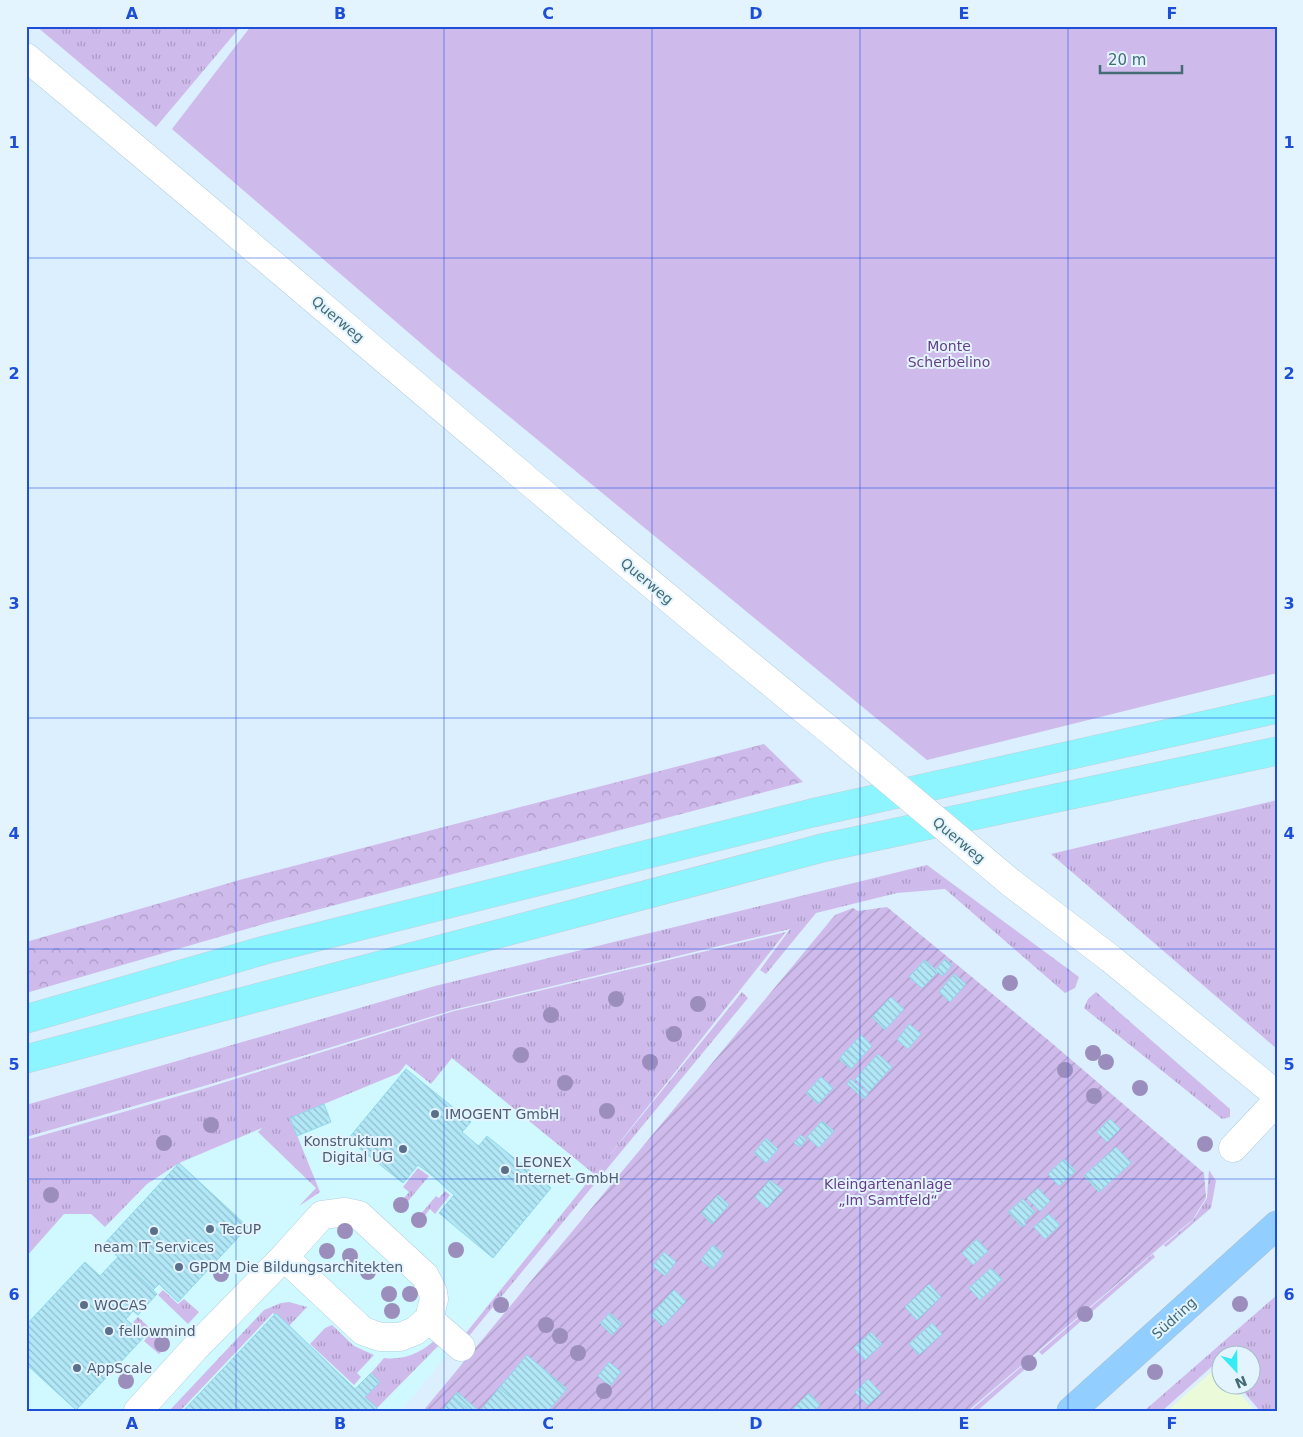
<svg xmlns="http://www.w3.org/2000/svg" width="1303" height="1437" viewBox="0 0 1303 1437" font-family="'DejaVu Sans',sans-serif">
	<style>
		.commercial { fill: #cff9ff }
		.education { fill: #ebfad9 }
		.grass { fill: url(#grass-tufts) }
		.forest { fill: url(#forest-crowns) }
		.park { fill: #cfbaec }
		.garden { fill: url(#garden-furrows) }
		.building { fill: url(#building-back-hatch); stroke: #90d8ea }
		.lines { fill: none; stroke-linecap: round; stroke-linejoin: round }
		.minor-casing { stroke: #b3d1dd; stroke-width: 29 }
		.major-casing { stroke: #acbec2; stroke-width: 29 }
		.highway-casing { stroke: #c3d0d3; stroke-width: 29 }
		.minor { stroke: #fff; stroke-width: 28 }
		.major { stroke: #92ceff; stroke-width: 28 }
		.highway { stroke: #8cf5ff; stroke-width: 28 }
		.minor-bridge-casing { stroke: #b3d1dd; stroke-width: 29; stroke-linecap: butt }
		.minor-bridge { stroke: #fff; stroke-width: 28 }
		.tree { fill: #9b8ebd }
		.grid { fill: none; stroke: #1d4ed8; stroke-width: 1; stroke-opacity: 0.55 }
		.service-dot { fill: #5c6f8a; stroke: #e4f4ff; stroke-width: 2 }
		.labels { text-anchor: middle; stroke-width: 4; stroke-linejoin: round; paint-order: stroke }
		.street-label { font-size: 14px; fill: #436c75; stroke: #e4f4ff }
		.park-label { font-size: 14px; fill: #663f88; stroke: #e4f4ff }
		.service-label { font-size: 14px; fill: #4e5e75; stroke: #e4f4ff; text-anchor: start }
		.neatline { fill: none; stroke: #1d4ed8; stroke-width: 2 }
		.grid-label { font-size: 16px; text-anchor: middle; font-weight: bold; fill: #1d4ed8 }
	</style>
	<defs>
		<pattern id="grass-tufts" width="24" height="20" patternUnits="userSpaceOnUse" patternTransform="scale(1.25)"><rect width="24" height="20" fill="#cfbaec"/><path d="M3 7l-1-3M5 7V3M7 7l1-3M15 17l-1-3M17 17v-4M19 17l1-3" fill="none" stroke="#aa9bc4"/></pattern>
		<pattern id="forest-crowns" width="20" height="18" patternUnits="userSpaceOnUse" patternTransform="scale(1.25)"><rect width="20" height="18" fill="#cfbaec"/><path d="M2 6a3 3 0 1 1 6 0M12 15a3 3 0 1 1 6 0" fill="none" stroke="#aa9bc4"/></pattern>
		<pattern id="garden-furrows" width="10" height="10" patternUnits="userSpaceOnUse" patternTransform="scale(1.25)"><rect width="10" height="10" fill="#cfbaec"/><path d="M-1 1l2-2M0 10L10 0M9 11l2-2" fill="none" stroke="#aa9bc4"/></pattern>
		<pattern id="building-back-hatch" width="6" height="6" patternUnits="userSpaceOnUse" patternTransform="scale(1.25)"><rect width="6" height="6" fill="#b1e7f6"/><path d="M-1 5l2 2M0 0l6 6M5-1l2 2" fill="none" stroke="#92bfcc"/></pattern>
	</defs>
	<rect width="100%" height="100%" fill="#dceffe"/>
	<path class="commercial" d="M452,1058L594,1174L401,1411H26V1257L64,1214H91L105,1227L147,1184L179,1163L264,1127L258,1132L316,1188L303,1203L320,1192L290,1118L399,1073L406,1063Z"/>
	<path class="education" d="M1218,1366L1220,1369V1384L1233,1385L1255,1411H1167Z"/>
	<g class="grass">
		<path d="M36,26H241L156,127Z"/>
		<path d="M1277,800V1049L1051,854Z"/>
		<path d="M927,865L1079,977L1075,988L1065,993L945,889L897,893L816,913L766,974L760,970L790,929L453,1010L204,1086L26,1137V1105L435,986Z"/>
		<path d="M786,932L600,1167L742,992L748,998L469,1336L466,1333L594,1174L452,1058L431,1084L406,1064L399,1073L290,1118L320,1192L299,1206L316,1188L258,1132L262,1128L179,1163L147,1184L105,1227L91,1214H64L26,1257V1140L203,1089L454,1011Z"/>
		<path d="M1096,992L1230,1109V1117L1222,1119L1084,1008L1088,999Z"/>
		<path d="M418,1168L429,1176L400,1211L396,1208L409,1192L403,1187Z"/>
		<path d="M1209,1170L1216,1181L1211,1208L1166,1247L1164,1245L1194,1219L1207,1198Z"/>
		<path d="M445,1191L450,1195L435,1214L430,1209L417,1225L414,1222L436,1196L439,1198Z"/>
		<path d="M1153,1254L1155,1257L1042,1355L1039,1352Z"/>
		<path d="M163,1290L178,1304L184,1299L199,1312L188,1324L158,1295Z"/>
		<path d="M1277,1295V1408L1274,1411H1260L1238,1385L1250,1384V1354H1220V1364L1218,1361L1162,1411H1144Z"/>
		<path d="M289,1302L307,1307L288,1327L273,1313L180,1411H169L264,1310L281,1303Z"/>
		<path d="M138,1317L168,1345L159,1354L144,1341L148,1336L133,1322Z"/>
		<path d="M332,1325L354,1346L374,1355L357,1373L361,1377L354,1385L310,1344L325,1328Z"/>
		<path d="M440,1335L446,1338L377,1408L365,1397L380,1382L371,1373L384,1358C406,1361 425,1351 440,1335Z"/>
		<path d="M1028,1361L1031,1364L977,1411H970Z"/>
	</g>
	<path class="forest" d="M764,744L803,782L267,923L26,993V942L243,879Z"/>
	<path class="park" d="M251,26H1277V673L927,760L438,358L172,129Z"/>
	<path class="garden" d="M887,907L1047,1039L1204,1173L1206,1198L1193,1219L968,1411H423L835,915L853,908L858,911Z"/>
	<g class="building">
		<path d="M945,959L952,965L943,976L935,970Z"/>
		<path d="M925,960L938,972L922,988L909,977Z"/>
		<path d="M954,974L966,984L950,1002L939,992Z"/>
		<path d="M891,997L904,1009L885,1030L872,1017Z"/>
		<path d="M909,1024L921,1034L908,1049L897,1040Z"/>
		<path d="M861,1035L872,1046L858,1061L846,1051Z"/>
		<path d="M846,1051L858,1061L851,1069L839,1059Z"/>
		<path d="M878,1054L892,1067L869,1092L855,1079Z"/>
		<path d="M406,1069L471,1122L462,1132L476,1144L479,1146L487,1136L551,1188L493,1258L439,1213L454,1195L429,1173L418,1165L403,1183L348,1139Z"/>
		<path d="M821,1077L833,1088L818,1104L806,1093Z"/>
		<path d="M851,1079L868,1094L864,1099L847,1084Z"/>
		<path d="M324,1104L331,1122L297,1136L290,1118Z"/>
		<path d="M1110,1119L1120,1129L1107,1142L1097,1132Z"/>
		<path d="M822,1121L834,1131L819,1148L807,1137Z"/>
		<path d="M801,1135L806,1140L800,1147L794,1143Z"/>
		<path d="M766,1138L778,1149L766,1163L754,1153Z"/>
		<path d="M1116,1147L1131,1163L1120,1173L1105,1157Z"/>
		<path d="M1105,1157L1120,1173L1099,1192L1084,1176Z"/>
		<path d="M1064,1159L1076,1171L1059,1186L1048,1174Z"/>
		<path d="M179,1163L248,1227L178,1302L159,1284L153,1290L104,1244Z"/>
		<path d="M770,1180L783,1190L767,1208L755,1197Z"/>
		<path d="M1038,1188L1050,1201L1040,1211L1027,1198Z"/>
		<path d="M718,1195L729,1205L712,1224L701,1213Z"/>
		<path d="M1023,1199L1035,1212L1024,1222L1026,1224L1022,1227L1008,1212Z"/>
		<path d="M1049,1214L1060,1225L1045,1239L1034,1227Z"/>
		<path d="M977,1239L988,1251L973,1265L962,1253Z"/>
		<path d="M713,1245L724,1254L712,1269L701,1260Z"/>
		<path d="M664,1252L676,1262L665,1276L653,1266Z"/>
		<path d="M118,1257L157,1294L138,1315L133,1311L126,1319L145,1336L76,1410L26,1364V1325L85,1262L100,1276Z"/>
		<path d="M991,1268L1002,1279L980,1300L969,1288Z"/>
		<path d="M929,1284L941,1297L917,1320L905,1307Z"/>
		<path d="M674,1290L686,1301L663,1326L651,1315Z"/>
		<path d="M276,1313L355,1389L371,1373L380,1382L365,1397L377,1408L375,1411H183Z"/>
		<path d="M610,1313L622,1324L612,1335L600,1323Z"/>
		<path d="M932,1323L942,1334L919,1355L909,1344Z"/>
		<path d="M871,1332L882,1344L865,1360L854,1348Z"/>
		<path d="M527,1355L567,1389L548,1411H527L499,1388Z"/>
		<path d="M609,1362L621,1372L610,1386L598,1376Z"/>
		<path d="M868,1379L881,1393L868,1405L855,1392Z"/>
		<path d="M499,1388L527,1411H480Z"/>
		<path d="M457,1392L478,1410L479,1411H470L453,1397Z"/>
		<path d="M809,1393L820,1405L814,1411H797L794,1408Z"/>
		<path d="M453,1397L470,1411H442Z"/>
	</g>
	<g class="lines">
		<g class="minor-casing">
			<g id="minor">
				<path d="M26,57C295,280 557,510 828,729"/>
				<path d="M1010,882L1111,959L1277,1095"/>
				<path d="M1233,1148L1277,1101"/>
				<path d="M429,1319L461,1347"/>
				<path d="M138,1411L195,1348L284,1257L322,1215L345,1212L359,1215L425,1276L433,1292L434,1299L429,1319L415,1331L400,1337H380L363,1331L284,1257"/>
			</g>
		</g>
		<g class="major-casing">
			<path id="major" d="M1071,1411L1277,1225"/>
		</g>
		<g class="highway-casing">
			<g id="highway">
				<path d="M26,1019L265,950L812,813L1277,709"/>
				<path d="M26,1059L822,848L1277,751"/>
			</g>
		</g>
		<use href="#minor" class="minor"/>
		<use href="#major" class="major"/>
		<use href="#highway" class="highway"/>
		<g class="minor-bridge-casing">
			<path id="minor-bridge" d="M828,729L1010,882"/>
		</g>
		<use href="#minor-bridge" class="minor-bridge"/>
	</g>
	<g class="tree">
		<circle cx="1010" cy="983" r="8"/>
		<circle cx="616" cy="999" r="8"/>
		<circle cx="698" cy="1004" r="8"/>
		<circle cx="551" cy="1015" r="8"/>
		<circle cx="674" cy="1034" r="8"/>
		<circle cx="1093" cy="1053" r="8"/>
		<circle cx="521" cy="1055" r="8"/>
		<circle cx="650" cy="1062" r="8"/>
		<circle cx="1106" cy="1062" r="8"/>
		<circle cx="1065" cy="1070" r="8"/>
		<circle cx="565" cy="1083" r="8"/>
		<circle cx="1140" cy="1088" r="8"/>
		<circle cx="1094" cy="1096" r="8"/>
		<circle cx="607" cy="1111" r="8"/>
		<circle cx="211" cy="1125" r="8"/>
		<circle cx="164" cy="1143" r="8"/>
		<circle cx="1205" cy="1144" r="8"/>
		<circle cx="51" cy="1195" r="8"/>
		<circle cx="401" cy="1205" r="8"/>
		<circle cx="419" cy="1220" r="8"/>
		<circle cx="345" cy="1231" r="8"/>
		<circle cx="456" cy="1250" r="8"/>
		<circle cx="327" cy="1251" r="8"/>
		<circle cx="350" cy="1256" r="8"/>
		<circle cx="368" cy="1272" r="8"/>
		<circle cx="221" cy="1274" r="8"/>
		<circle cx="389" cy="1294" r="8"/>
		<circle cx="410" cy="1294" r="8"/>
		<circle cx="1240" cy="1304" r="8"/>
		<circle cx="501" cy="1305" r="8"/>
		<circle cx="392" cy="1311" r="8"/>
		<circle cx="1085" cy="1314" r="8"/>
		<circle cx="546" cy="1325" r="8"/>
		<circle cx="560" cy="1336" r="8"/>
		<circle cx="162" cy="1344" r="8"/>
		<circle cx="578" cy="1353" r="8"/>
		<circle cx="1029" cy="1363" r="8"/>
		<circle cx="1155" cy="1372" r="8"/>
		<circle cx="126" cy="1381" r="8"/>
		<circle cx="604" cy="1391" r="8"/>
	</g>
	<path class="grid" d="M236,26V1411M444,26V1411M652,26V1411M860,26V1411M1068,26V1411M26,258H1277M26,488H1277M26,718H1277M26,949H1277M26,1179H1277"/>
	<g class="service-dot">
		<circle cx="435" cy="1114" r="5"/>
		<circle cx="403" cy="1149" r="5"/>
		<circle cx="505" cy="1170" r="5"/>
		<circle cx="210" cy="1229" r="5"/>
		<circle cx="154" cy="1231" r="5"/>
		<circle cx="179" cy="1267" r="5"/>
		<circle cx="84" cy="1305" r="5"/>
		<circle cx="109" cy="1331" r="5"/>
		<circle cx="77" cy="1368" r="5"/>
	</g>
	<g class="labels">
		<g class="street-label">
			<text transform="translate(338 319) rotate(40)" y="5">Querweg</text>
			<text transform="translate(647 581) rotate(40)" y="5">Querweg</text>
			<text transform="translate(959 840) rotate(40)" y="5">Querweg</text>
			<text transform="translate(1174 1318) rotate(-42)" y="5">Südring</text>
		</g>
		<g class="park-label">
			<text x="949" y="351">Monte<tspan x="949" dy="16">Scherbelino</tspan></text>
			<text x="888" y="1189">Kleingartenanlage<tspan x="888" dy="16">„Im Samtfeld“</tspan></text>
		</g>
		<g class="service-label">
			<text x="445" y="1119">IMOGENT GmbH</text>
			<text x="393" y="1146" text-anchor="end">Konstruktum<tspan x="393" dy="16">Digital UG</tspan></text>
			<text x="515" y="1167">LEONEX<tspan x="515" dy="16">Internet GmbH</tspan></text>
			<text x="220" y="1234">TecUP</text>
			<text x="154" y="1252" text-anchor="middle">neam IT Services</text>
			<text x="189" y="1272">GPDM Die Bildungsarchitekten</text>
			<text x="94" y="1310">WOCAS</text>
			<text x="119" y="1336">fellowmind</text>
			<text x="87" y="1373">AppScale</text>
		</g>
	</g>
	<rect width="1303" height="1437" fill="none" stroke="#e4f4ff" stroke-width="55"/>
	<g transform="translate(1236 1370) rotate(158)"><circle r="24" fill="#e4f4ff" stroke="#a4bec8"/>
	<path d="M0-4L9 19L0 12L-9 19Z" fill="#35ebf4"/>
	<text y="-8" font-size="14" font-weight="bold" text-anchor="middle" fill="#436c75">N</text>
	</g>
	<path d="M1100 65v8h82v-8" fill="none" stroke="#436c75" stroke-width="2.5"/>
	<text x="1108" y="65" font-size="15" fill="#436c75" stroke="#e4f4ff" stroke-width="4" paint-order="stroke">20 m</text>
	<rect x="28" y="28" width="1248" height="1382" class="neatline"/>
	<g class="grid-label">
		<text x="132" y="19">A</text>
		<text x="340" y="19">B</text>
		<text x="548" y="19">C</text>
		<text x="756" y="19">D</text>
		<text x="964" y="19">E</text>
		<text x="1172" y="19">F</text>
		<text x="14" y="148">1</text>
		<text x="1289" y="148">1</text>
		<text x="14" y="379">2</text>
		<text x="1289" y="379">2</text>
		<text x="14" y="609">3</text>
		<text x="1289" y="609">3</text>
		<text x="14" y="839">4</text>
		<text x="1289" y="839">4</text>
		<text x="14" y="1070">5</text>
		<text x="1289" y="1070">5</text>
		<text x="14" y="1300">6</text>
		<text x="1289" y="1300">6</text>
		<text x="132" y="1429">A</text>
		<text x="340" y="1429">B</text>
		<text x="548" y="1429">C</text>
		<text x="756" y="1429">D</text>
		<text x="964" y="1429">E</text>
		<text x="1172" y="1429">F</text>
	</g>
</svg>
